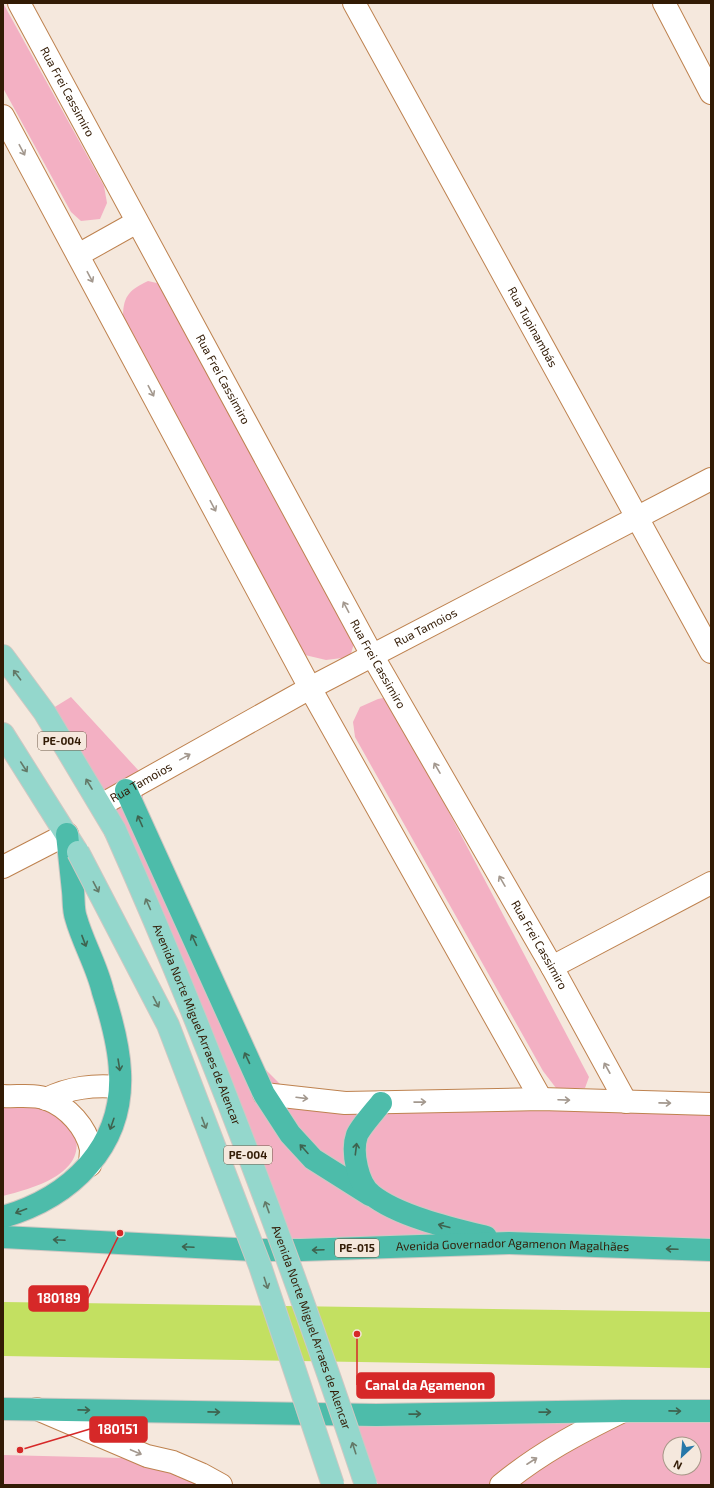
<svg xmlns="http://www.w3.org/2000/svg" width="714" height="1488" viewBox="0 0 714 1488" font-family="'Exo 2',sans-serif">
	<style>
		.green { fill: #f3b0c3; fill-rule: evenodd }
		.water { fill: #c3e061 }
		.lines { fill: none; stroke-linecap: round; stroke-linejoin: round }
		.street-casing { stroke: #be824f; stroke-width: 24 }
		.primary-casing { stroke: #cec8c3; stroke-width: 24 }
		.highway-casing { stroke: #cec8c3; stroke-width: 24 }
		.street { stroke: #fff; stroke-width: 22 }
		.primary { stroke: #94d7cc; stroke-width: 22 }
		.highway { stroke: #4dbcaa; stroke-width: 22 }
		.primary-bridge-casing { stroke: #cec8c3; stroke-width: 24; stroke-linecap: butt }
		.primary-bridge { stroke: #94d7cc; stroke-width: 22 }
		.oneway { stroke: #a3988e }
		.oneway2 { stroke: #637968 }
		.oneway3 { stroke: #3e634f }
		.labels { text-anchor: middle; stroke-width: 4; stroke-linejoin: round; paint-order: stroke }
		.shield { fill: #f5e8dd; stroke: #6c5846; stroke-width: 1 }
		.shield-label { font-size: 11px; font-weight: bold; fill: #321b05 }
		.street-label { font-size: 12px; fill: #321b05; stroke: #f5e8dd }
		.leader { fill: none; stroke: #d62828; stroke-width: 1.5 }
		.callout-dot { fill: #d62828; stroke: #f5e8dd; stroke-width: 1.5 }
		.callout { fill: #d62828; stroke: #d62828; stroke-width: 1.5 }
		.callout-label { font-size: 13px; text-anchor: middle; font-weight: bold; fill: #fff }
	</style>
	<rect width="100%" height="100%" fill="#f5e8dd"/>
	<g class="green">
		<path d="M3,3L104,186L107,203L100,219L81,221L71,212L3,88Z"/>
		<path d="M148,281L161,284L355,640L350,657L326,660L305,655L123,316C123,295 131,289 148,281Z"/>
		<path d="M71,697L150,783C136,799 144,815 150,832L265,1069L282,1086L304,1092L711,1104V1250L283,1251L178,973L45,713Z"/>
		<path d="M388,697L589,1077L585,1088H556L543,1071L355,737L353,722L360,707L378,699Z"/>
		<path d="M3,1104C13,1105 37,1102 46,1106C58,1111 71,1123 75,1135C87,1174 31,1189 3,1196Z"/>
		<path d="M711,1411V1485H378L348,1414ZM670,1444H694V1468H670Z"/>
		<path d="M3,1455L122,1458L142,1461L207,1485H3Z"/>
	</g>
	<path class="water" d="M3,1302L711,1312V1368L3,1356Z"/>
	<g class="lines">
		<g class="street-casing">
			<g id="street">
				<path id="s1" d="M19,3L372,655L552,967L626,1102"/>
				<path id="s2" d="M354,3L711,652"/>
				<path d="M664,3L711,93"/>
				<path d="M3,116L310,688L541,1099"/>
				<path d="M78,255L137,222"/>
				<path id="s3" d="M101,805L310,688L711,479"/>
				<path d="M3,867L67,834"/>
				<path d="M552,967L711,883"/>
				<path d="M264,1094L345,1103L541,1099L711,1104"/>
				<path d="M3,1096C16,1097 35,1094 47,1099C68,1107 86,1127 91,1149C91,1154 90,1160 90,1165"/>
				<path d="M46,1099C71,1087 93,1085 119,1087"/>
				<path d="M37,1409L147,1456L173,1462L201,1474L221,1485"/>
				<path d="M501,1485C540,1453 578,1433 623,1411"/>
			</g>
		</g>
		<g class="primary-casing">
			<g id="primary">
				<path d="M3,656L45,713L115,830"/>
				<path d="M3,734L76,850"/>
			</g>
		</g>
		<g class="highway-casing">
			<g id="highway">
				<path d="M126,790L264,1094L290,1134L313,1159L370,1195"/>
				<path d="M381,1103C374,1112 361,1126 357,1135C351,1152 358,1185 372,1195C398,1216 454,1229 486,1237"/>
				<path d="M3,1217C71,1197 124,1147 120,1072C119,1045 111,1017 103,992C97,966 83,943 76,918C73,910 74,900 73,891C71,872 69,853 67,834"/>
				<path id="s4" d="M3,1237L254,1250H301L509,1243L711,1250"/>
				<path d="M3,1409L376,1415L623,1411H711"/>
			</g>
		</g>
		<use href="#street" class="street"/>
		<use href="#primary" class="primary"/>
		<use href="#highway" class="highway"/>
		<g class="primary-bridge-casing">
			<g id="primary-bridge">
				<path id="s5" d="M115,830C210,1043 292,1263 366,1485"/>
				<path d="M78,852L168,1025L260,1266L333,1485"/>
			</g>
		</g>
		<use href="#primary-bridge" class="primary-bridge"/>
	</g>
	<defs><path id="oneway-shaft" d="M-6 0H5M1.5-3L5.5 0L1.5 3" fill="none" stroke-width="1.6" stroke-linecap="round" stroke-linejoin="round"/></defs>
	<g class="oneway">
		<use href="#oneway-shaft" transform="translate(22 150) rotate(62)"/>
		<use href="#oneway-shaft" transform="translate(90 277) rotate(62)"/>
		<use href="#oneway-shaft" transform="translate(151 391) rotate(62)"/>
		<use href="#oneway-shaft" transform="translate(213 506) rotate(62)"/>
		<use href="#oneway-shaft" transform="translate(346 607) rotate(-118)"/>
		<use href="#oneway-shaft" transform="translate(185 757) rotate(-29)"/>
		<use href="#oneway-shaft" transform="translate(437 768) rotate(-120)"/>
		<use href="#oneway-shaft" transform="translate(502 881) rotate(-120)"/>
		<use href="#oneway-shaft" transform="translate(607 1068) rotate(-119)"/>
		<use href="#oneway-shaft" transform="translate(302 1098) rotate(7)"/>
		<use href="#oneway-shaft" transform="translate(564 1100) rotate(2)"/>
		<use href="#oneway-shaft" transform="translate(420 1102) rotate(-1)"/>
		<use href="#oneway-shaft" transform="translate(665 1103) rotate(1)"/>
		<use href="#oneway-shaft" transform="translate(136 1452) rotate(23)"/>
		<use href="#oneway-shaft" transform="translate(532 1461) rotate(-33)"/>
	</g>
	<g class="oneway2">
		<use href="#oneway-shaft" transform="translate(17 675) rotate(-127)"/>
		<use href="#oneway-shaft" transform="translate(24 767) rotate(57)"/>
		<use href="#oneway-shaft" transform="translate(89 784) rotate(-121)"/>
		<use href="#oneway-shaft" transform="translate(96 887) rotate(62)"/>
		<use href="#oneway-shaft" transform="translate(148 904) rotate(-114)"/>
		<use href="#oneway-shaft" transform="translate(156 1002) rotate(62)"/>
		<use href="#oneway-shaft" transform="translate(204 1123) rotate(69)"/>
		<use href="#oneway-shaft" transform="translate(267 1207) rotate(-110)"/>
		<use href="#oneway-shaft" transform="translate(266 1283) rotate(72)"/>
		<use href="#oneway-shaft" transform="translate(354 1448) rotate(-108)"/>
	</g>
	<g class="oneway3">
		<use href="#oneway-shaft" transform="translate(140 821) rotate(-114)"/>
		<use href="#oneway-shaft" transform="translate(194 940) rotate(-115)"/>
		<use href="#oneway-shaft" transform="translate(84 941) rotate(69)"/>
		<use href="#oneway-shaft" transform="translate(247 1058) rotate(-115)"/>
		<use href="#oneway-shaft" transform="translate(119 1065) rotate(81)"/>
		<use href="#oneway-shaft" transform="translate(112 1124) rotate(109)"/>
		<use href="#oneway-shaft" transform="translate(304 1149) rotate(-132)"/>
		<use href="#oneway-shaft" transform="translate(356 1149) rotate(-83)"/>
		<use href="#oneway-shaft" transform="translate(21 1211) rotate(159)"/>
		<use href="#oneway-shaft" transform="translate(444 1226) rotate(-165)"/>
		<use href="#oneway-shaft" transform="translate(59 1240) rotate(-177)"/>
		<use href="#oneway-shaft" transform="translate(188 1247) rotate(-177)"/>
		<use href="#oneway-shaft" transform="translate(672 1249) rotate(-178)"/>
		<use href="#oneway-shaft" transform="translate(318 1250) rotate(178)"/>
		<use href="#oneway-shaft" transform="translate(84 1410) rotate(1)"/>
		<use href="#oneway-shaft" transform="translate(675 1411) rotate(1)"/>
		<use href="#oneway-shaft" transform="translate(214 1412) rotate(1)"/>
		<use href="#oneway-shaft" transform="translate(545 1412) rotate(-1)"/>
		<use href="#oneway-shaft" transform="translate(415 1414) rotate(-1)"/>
	</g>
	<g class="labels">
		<g class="shield">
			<rect x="38" y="732" width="48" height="18" rx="3"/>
			<rect x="224" y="1146" width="48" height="18" rx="3"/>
			<rect x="335" y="1239" width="44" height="18" rx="3"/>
		</g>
		<g class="shield-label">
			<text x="62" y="745">PE-004</text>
			<text x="248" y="1159">PE-004</text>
			<text x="357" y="1252">PE-015</text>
		</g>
		<g class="street-label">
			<text dy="4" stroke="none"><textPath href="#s1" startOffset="101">Rua Frei Cassimiro</textPath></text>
			<text dy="4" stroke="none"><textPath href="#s2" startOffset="370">Rua Tupinambás</textPath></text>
			<text dy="4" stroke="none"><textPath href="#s1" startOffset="428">Rua Frei Cassimiro</textPath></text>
			<text dy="4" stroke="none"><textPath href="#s3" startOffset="370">Rua Tamoios</textPath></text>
			<text dy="4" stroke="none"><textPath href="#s1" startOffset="752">Rua Frei Cassimiro</textPath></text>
			<text dy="4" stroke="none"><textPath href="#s3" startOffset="46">Rua Tamoios</textPath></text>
			<text dy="4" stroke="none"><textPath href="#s1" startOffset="1076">Rua Frei Cassimiro</textPath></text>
			<text dy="4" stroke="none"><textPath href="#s5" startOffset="211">Avenida Norte Miguel Arraes de Alencar</textPath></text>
			<text dy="4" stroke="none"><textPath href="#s4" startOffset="510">Avenida Governador Agamenon Magalhães</textPath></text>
			<text dy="4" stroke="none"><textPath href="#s5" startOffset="535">Avenida Norte Miguel Arraes de Alencar</textPath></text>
		</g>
	</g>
	<path class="leader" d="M120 1233L88 1298M357 1334L357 1385M20 1450L90 1429"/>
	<g class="callout-dot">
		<circle cx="120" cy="1233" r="4"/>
		<circle cx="357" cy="1334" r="4"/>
		<circle cx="20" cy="1450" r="4"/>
	</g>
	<g class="callout">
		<rect x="29" y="1286" width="59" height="25" rx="4"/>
		<rect x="357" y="1373" width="137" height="25" rx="4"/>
		<rect x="90" y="1417" width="57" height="25" rx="4"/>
	</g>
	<g class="callout-label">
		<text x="59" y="1303">180189</text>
		<text x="425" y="1390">Canal da Agamenon</text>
		<text x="118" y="1434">180151</text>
	</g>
	<rect width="714" height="1488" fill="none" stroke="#321b05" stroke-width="8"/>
	<g transform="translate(682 1456) rotate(206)"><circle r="19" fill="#f5e8dd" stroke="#a79687"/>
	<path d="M0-3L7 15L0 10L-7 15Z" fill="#2777a9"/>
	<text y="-6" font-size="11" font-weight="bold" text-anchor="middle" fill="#321b05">N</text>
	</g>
</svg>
